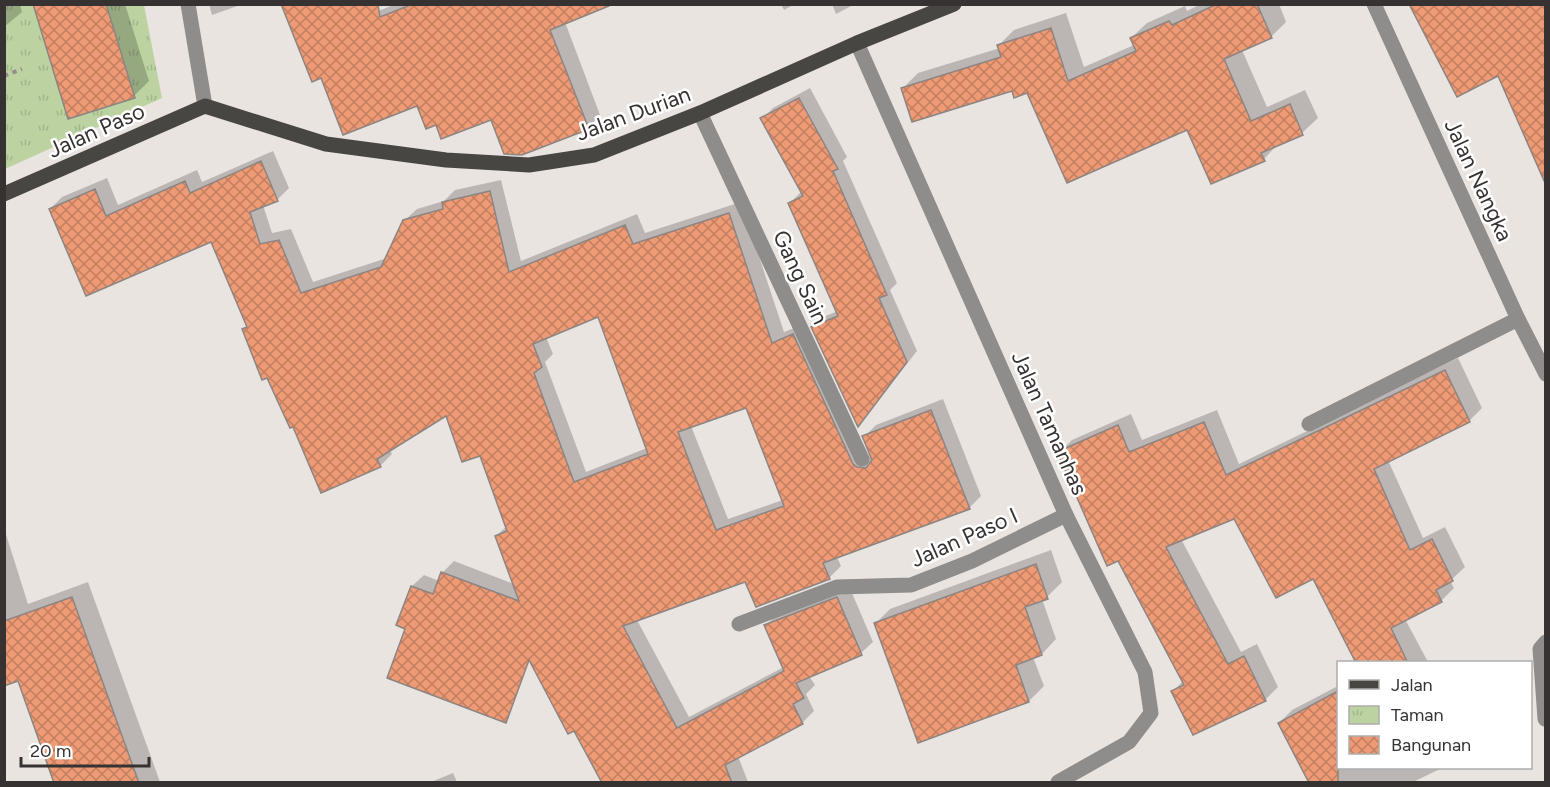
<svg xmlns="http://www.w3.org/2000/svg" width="1550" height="787" viewBox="0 0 1550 787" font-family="Figtree,sans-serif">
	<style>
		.park { fill: url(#park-tufts) }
		.shadow { fill: #0003; fill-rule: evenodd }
		.building { fill: url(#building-cross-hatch); stroke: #8b8583; stroke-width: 1.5; fill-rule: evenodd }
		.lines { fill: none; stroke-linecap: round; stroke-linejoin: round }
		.path { stroke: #938f8d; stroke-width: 4; stroke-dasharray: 4.5 4.5; stroke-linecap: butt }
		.minor { stroke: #8e8d8b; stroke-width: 15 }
		.major { stroke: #484642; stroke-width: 15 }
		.labels { text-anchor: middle; stroke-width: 5; stroke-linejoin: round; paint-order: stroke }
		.street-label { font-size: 22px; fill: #353231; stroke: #fff }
	</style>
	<defs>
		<pattern id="park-tufts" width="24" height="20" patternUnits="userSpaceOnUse" patternTransform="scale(1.5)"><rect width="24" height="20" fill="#bcd3a1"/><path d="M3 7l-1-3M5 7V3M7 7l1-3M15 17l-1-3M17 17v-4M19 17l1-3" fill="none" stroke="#a2b68b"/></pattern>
		<pattern id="building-cross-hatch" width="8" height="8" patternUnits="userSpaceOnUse" patternTransform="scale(1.5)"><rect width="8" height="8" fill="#ee9a74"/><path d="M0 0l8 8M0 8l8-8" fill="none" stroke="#c27e60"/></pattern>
	</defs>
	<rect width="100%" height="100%" fill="#eae4e1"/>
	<path class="park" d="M4,5H144L162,98L5,169Z"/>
	<g class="shadow">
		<path d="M4,4H20L22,12L4,27Z"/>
		<path d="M34,4H125L149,81L134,96Z"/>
		<path d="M209,4H243L212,15Z"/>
		<path d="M396,4H610L565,22L600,115L588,128L492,118L436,123L418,104L355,20Z"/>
		<path d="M781,4H795L784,10Z"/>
		<path d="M832,4H855L836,14Z"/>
		<path d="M1201,4H1279L1286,22L1271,37L1242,50L1267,107L1305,90L1318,118L1302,133L1279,143L1264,159L1188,128L1028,92L1013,89L903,88L918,73L1000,48L999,45L1014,30L1066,13L1084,67L1134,45L1131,38L1147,23L1185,6L1187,11Z"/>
		<path d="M1410,4H1546V179L1498,74Z"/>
		<path d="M810,88L847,157L843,161L897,283L890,290L917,351L868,414L858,424L813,327L823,317L838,311L790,203L802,191L762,119L773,108Z"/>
		<path d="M273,151L289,188L277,200L263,205L272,233L291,229L313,282L387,258L404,221L417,209L444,201L455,190L501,180L521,261L637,214L645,233L741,202L784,332L805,324L865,452L873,460L864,437L876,425L943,399L981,496L969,508L837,557L841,566L829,578L746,580L637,620L689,717L784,667L766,625L778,614L849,586L873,642L861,653L809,676L815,685L806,694L814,711L802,723L738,756L748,782H604L510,603L474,620L512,709L501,720L407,628L412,586L424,575L439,581L442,573L454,561L514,584L496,536L507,526L481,454L446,414L389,449L392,454L380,466L293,425L244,329L248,325L212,240L50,209L62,197L107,178L118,205L197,170L202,182ZM599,315L647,448L586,472L545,362L553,354L546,337ZM746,406L783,500L728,519L691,426Z"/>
		<path d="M1458,358L1482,408L1469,421L1388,460L1423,538L1445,527L1465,567L1450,581L1454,588L1441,601L1405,619L1428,662H1358L1314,577L1235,517L1181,539L1241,652L1257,644L1278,687L1265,700L1173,691L1183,681L1119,559L1059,453L1072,440L1131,414L1142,440L1217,410L1239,464Z"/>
		<path d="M4,528L28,604L88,582L160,782H56L19,679L4,684Z"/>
		<path d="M1051,550L1062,582L1047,597L1042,599L1056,639L1042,654L1033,657L1044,686L1029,701L919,741L876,623L890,609Z"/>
		<path d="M1338,686V768H1442L1413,782H1311L1279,723L1292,710Z"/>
		<path d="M453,773L457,782H431Z"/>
	</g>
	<g class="building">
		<path d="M33,4H106L135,98L68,119Z"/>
		<path d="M281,4H378L380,17L413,4H609V6L550,30L589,129L522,155L504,154L491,120L441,139L436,125L426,129L417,106L343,135L321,78L312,82Z"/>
		<path d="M1217,4H1257L1272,38L1224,59L1251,121L1290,104L1303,135L1261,153L1265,161L1211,184L1187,130L1067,183L1027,93L1014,98L1012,91L912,122L901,88L1001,57L997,45L1051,28L1068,81L1136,51L1130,38L1169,21L1172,25Z"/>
		<path d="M1409,4H1545V183L1498,76L1457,97Z"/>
		<path d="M799,98L838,169L833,171L887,295L879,298L907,362L858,427L811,327L838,316L788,203L803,196L760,118Z"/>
		<path d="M261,161L278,201L250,212L260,244L279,240L301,293L381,267L403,220L443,209L442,202L490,191L509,272L625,225L633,244L729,213L772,343L793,334L853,464L857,467L866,468L872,460L862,436L931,410L970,509L823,563L830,579L756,607L745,582L623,626L677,728L784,671L764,625L837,597L862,655L796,683L804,698L793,704L803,724L725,765L732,783H602L574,731L568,734L529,660L506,723L387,678L405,629L396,625L411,586L433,594L441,572L519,601L495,536L507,531L480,456L462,462L446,416L377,459L381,467L321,493L293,427L290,428L267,378L262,380L242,329L247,327L211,242L86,296L49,209L95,189L106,216L185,181L190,193ZM598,317L648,454L574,482L534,373L542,367L533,344ZM746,408L784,506L716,530L678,432Z"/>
		<path d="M1445,370L1470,422L1374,469L1410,550L1432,539L1453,581L1436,590L1442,602L1391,628L1408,663H1356L1313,579L1276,598L1234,519L1166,547L1228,664L1244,656L1266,701L1193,735L1171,691L1184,685L1118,561L1107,566L1057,452L1118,425L1129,452L1204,422L1226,475Z"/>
		<path d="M1036,564L1048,599L1025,607L1042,655L1016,665L1029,702L918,743L874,623Z"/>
		<path d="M72,597L139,783H54L18,681L4,686V621Z"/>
		<path d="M1338,691V783H1309L1278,723Z"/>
	</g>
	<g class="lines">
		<path class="path" d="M4,76L22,69"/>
		<g class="minor">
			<path d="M188,4L205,106"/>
			<path d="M1374,4L1518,319L1546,374"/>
			<path d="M857,43L1066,515L1145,672L1151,713L1129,742L1058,782"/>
			<path d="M700,113L862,459"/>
			<path d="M1309,424L1518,319"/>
			<path d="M739,624L837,587L911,585L972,561L1066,515"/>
			<path d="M1545,719L1540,649L1546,642"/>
		</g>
		<path class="major" d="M4,194L205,106L326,144L446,160L529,165L594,155L700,113L857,43L954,4"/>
	</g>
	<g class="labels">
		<g class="street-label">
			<text transform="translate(633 113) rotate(-20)" y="8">Jalan Durian</text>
			<text transform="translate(96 130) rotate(-24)" y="8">Jalan Paso</text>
			<text transform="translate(1479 180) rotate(65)" y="8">Jalan Nangka</text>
			<text transform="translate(801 277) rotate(65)" y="8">Gang Sain</text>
			<text transform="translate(1050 423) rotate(66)" y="8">Jalan Tamanhas</text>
			<text transform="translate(964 537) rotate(-24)" y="8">Jalan Paso I</text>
		</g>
	</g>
	<rect width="1550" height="787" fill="none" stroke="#353231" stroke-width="12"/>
	<rect x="1337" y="661" width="195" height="108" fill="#ffffff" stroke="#aeadad" stroke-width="1.5"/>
	<rect x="1349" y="680" width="30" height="9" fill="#484642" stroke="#aeadad" stroke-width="1.5"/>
	<text x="1391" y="691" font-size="18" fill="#353231">Jalan</text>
	<rect x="1349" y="706" width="30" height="18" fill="url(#park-tufts)" stroke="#aeadad" stroke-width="1.5"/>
	<text x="1391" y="721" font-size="18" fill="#353231">Taman</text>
	<rect x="1349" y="736" width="30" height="18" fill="url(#building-cross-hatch)" stroke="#aeadad" stroke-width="1.5"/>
	<text x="1391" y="751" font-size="18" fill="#353231">Bangunan</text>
	<path d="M21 757v9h128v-9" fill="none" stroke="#353231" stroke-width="3"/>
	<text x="30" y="757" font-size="18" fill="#353231" stroke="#ffffff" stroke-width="4.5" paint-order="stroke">20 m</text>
</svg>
